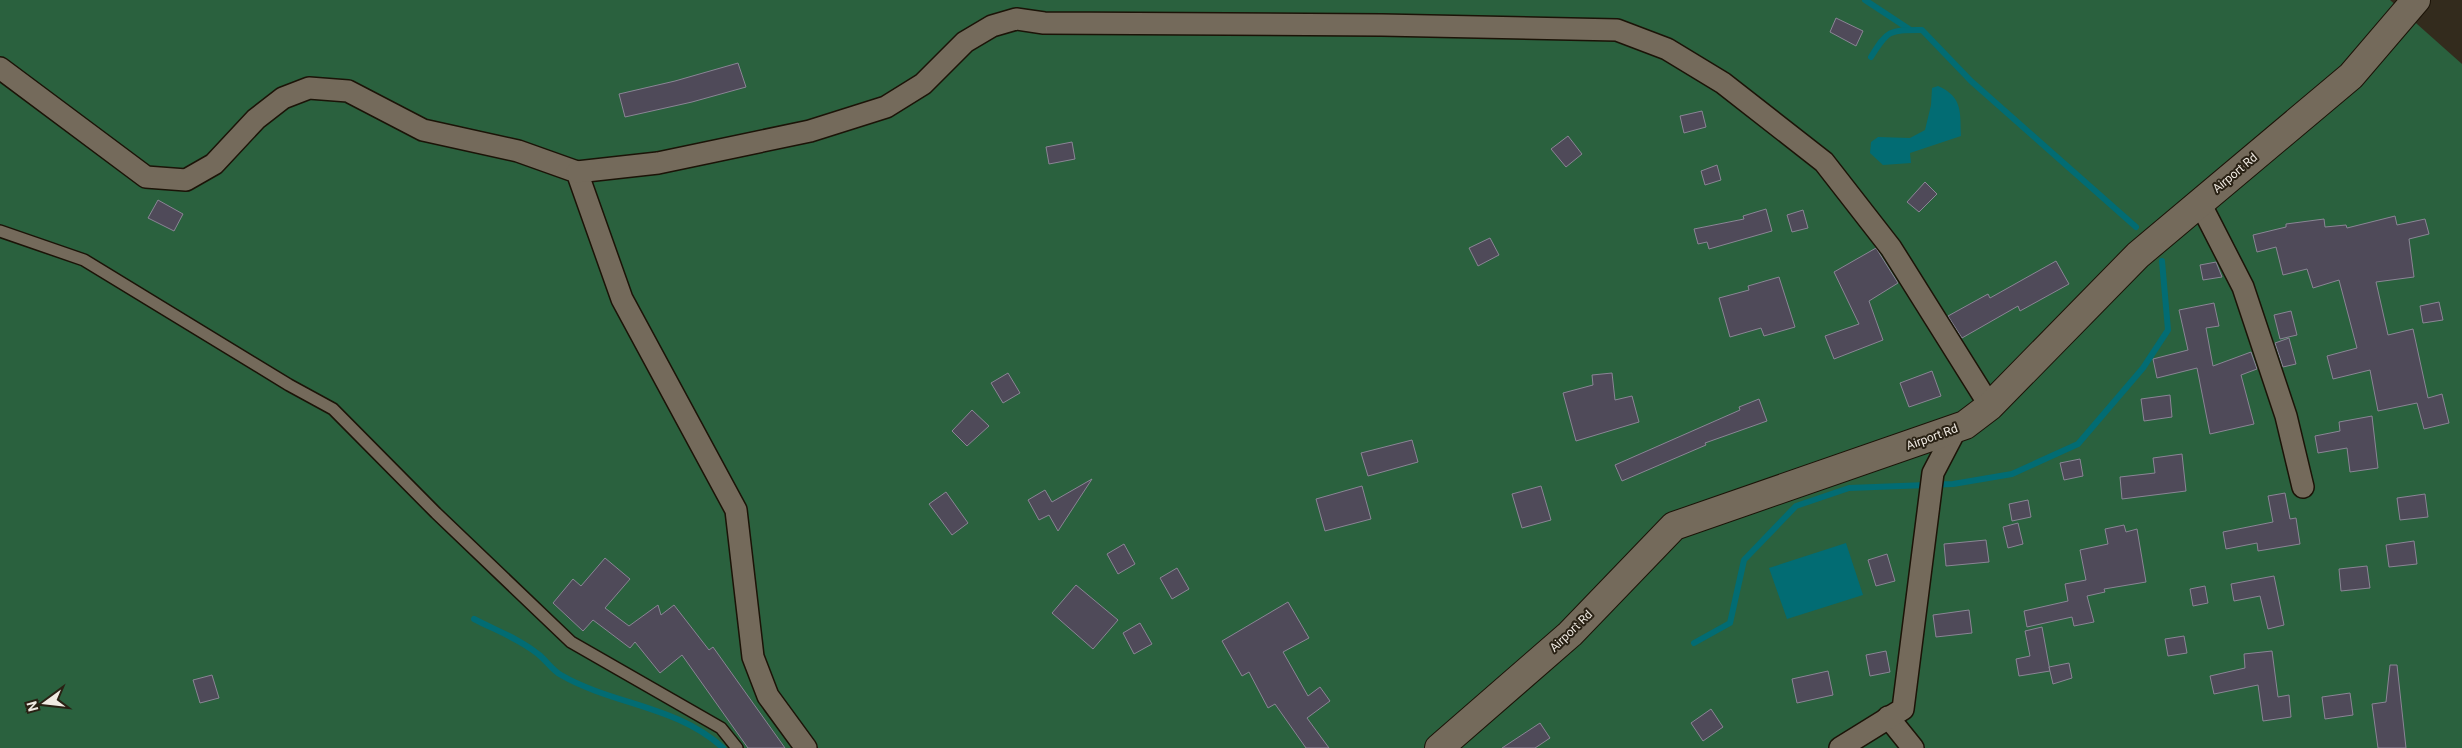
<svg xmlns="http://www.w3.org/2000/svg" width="2462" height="748" viewBox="0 0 2462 748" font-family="Roboto,sans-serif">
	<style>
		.green { fill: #2a613e }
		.water { fill: #026c73 }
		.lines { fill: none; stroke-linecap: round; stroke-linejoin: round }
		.stream { stroke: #026c73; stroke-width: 6 }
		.building { fill: #4f4a59; stroke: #8a8595 }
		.service-casing { stroke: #1b1307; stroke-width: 14 }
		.minor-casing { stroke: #1b1307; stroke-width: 24 }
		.secondary-casing { stroke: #1b1307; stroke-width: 30 }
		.service { stroke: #746a5b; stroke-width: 11 }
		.minor { stroke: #746a5b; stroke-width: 21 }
		.secondary { stroke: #746a5b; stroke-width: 28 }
		.labels { text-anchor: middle; stroke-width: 4; stroke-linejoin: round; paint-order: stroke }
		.street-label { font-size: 12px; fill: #f0eae2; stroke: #292114 }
	</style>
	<rect width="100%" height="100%" fill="#332b1d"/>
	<path class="green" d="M0,0H2390L2462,64V748H0Z"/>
	<g class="water">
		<path d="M1938,86C1963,97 1960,112 1961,136L1910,153L1911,163L1883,165L1870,153L1871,142L1878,137L1910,138L1925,130L1931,105L1932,88Z"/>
		<path d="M1846,543L1863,595L1787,619L1769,568Z"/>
	</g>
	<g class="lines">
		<g class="stream">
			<path d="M1865,0L1909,29"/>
			<path d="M1871,57C1888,29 1890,30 1922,30L1971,81L2136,227"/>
			<path d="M474,619C495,630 520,639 538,654C546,660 552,670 561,675C613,705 678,706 723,748"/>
			<path d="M1694,643L1730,623L1744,560L1796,506L1849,488L1953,484L2012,474L2078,444L2143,368L2168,330L2162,261"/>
		</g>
	</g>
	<g class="building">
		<path d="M1836,18L1863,31L1856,46L1830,32Z"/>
		<path d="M738,63L746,87L692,102L625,117L619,94L675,81Z"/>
		<path d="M1702,111L1706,127L1684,133L1680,116Z"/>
		<path d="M1568,136L1582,154L1566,167L1551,149Z"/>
		<path d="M1072,142L1075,159L1049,164L1046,147Z"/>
		<path d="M1717,165L1721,180L1705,185L1701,171Z"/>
		<path d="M1925,182L1937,194L1919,212L1907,202Z"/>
		<path d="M158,200L183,214L174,231L148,218Z"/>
		<path d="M1766,209L1772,231L1709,249L1707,242L1698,244L1694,229L1744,219L1743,216Z"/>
		<path d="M1803,210L1808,228L1792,232L1787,215Z"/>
		<path d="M2395,216L2397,225L2425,219L2429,234L2409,239L2414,277L2376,282L2388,335L2413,329L2428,398L2442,394L2449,423L2424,429L2417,403L2378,411L2370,370L2333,379L2327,356L2357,348L2339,280L2313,288L2307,269L2283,275L2276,247L2257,252L2253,235L2286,227V224L2324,219L2325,227L2346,225L2347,228Z"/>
		<path d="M1490,238L1499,255L1478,266L1469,248Z"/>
		<path d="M1876,248L1898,283L1869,301L1883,340L1834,359L1825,336L1859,324L1834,272Z"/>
		<path d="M2056,261L2069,284L2020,311L2018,306L1962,338L1948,316L1988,294L1990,298Z"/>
		<path d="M2216,262L2222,277L2203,280L2200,265Z"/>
		<path d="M1779,277L1795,327L1764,336L1761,328L1730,337L1719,298L1749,290L1748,286Z"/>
		<path d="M2439,302L2443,320L2423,323L2420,306Z"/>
		<path d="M2214,303L2219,326L2206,328L2213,366L2251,352L2257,369L2241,375L2254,424L2210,434L2197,368L2157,378L2153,359L2188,350L2179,310Z"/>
		<path d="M2291,311L2297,335L2280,339L2274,315Z"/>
		<path d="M2289,338L2296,364L2283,367L2275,343Z"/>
		<path d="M1932,371L1941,396L1909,407L1900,383Z"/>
		<path d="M1008,373L1020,393L1003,403L991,383Z"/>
		<path d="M1612,373L1615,400L1632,396L1639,422L1576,441L1563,393L1593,385L1592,375Z"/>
		<path d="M2170,395L2172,417L2144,421L2141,399Z"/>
		<path d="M1759,399L1767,421L1705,443L1706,445L1622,481L1615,465L1740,410L1739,407Z"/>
		<path d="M972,410L989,426L967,446L952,431Z"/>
		<path d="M2372,416L2378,468L2350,472L2347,448L2318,453L2315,436L2340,431L2339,422Z"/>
		<path d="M1412,440L1418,462L1368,476L1361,453Z"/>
		<path d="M2182,454L2186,491L2122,499L2120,477L2155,473L2153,458Z"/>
		<path d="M2080,459L2083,476L2064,480L2060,463Z"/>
		<path d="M1092,479L1058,531L1049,515L1039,520L1028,500L1045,490L1052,502Z"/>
		<path d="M1362,486L1371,519L1325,531L1316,499Z"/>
		<path d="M1541,486L1551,520L1522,528L1512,494Z"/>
		<path d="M946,492L968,523L952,535L929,504Z"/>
		<path d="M2285,493L2290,519L2296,518L2300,544L2258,551L2257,543L2226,549L2223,532L2273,522L2268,496Z"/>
		<path d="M2425,494L2428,517L2400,520L2397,498Z"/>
		<path d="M2028,500L2031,517L2012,521L2009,504Z"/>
		<path d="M2018,523L2023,544L2008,548L2003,527Z"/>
		<path d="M2124,525L2126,532L2137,529L2146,582L2104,589L2105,592L2087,596L2094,622L2074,626L2072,617L2027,627L2024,611L2068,601L2065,584L2086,580L2080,550L2108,544L2105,529Z"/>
		<path d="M1986,540L1989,562L1946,566L1944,544Z"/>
		<path d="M2414,541L2417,564L2389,567L2386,545Z"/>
		<path d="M1124,544L1135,564L1118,574L1107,554Z"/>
		<path d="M1887,554L1895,581L1876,586L1868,560Z"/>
		<path d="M605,558L630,579L605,608L629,626L658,605L661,615L674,605L709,650L713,647L785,748H748L682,655L660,673L635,642L630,648L593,620L583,631L553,603L573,579L581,586Z"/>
		<path d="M2367,566L2370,588L2341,591L2339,569Z"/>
		<path d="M1177,568L1189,589L1172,599L1160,578Z"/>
		<path d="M2274,576L2284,625L2268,629L2260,596L2234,601L2231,584Z"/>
		<path d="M1076,585L1118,620L1093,649L1052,613Z"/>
		<path d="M2205,586L2208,603L2193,606L2190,589Z"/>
		<path d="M1288,602L1309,638L1283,652L1308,696L1320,687L1330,701L1307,718L1329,748H1306L1275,704L1268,708L1249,672L1242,676L1222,641Z"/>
		<path d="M1969,610L1972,633L1936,637L1933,615Z"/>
		<path d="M1140,623L1152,644L1134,654L1123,633Z"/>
		<path d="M2042,627L2050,671L2019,676L2016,659L2030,656L2025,631Z"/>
		<path d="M2184,636L2187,653L2168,656L2165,639Z"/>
		<path d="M1886,651L1890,672L1870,676L1866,655Z"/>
		<path d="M2272,651L2278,697L2289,695L2291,717L2263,721L2258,685L2214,694L2210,676L2245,668L2244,654Z"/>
		<path d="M2069,663L2072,678L2053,684L2049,667Z"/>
		<path d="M2390,665H2397L2406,748H2378L2372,704L2386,702Z"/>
		<path d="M1828,671L1833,695L1797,703L1792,679Z"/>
		<path d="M212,675L219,698L200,703L193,680Z"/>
		<path d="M2350,693L2353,715L2325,719L2322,697Z"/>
		<path d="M1711,709L1723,727L1703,741L1691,723Z"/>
		<path d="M1540,723L1550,738L1535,748H1502Z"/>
	</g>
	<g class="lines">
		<g class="service-casing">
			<path id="service" d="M0,231L84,260L289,385L333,409L436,513L571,642L721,728L737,748"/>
		</g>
		<g class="minor-casing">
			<g id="minor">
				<path d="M0,68L146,177L186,180L214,164L256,119L283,98L309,88L348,91L423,130L518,151L577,172L622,299L736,510L753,657L768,696L806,748"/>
				<path d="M577,172L658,163L810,131L886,107L923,84L965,42L992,26L1016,19L1044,23L1382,25L1617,30L1667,49L1723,83L1824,162L1891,248L1990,406"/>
				<path d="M2200,203L2243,287L2286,416L2303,487"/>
				<path d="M1888,717L1913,748"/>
				<path d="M1840,748L1903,709L1933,473L1956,429"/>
			</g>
		</g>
		<g class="secondary-casing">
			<path id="secondary" d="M1439,748L1570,634L1674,526L1965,425L1990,406L2138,255L2351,76L2416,0"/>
		</g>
		<use href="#service" class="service"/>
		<use href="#minor" class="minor"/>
		<use href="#secondary" class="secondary"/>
	</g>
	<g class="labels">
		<g class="street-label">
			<text transform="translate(2235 173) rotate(-40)" y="4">Airport Rd</text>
			<text transform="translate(1932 437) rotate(-20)" y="4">Airport Rd</text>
			<text transform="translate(1571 631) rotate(-44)" y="4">Airport Rd</text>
		</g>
	</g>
	<g transform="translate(45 703) rotate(255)" stroke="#292114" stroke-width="4" paint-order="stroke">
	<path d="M0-4L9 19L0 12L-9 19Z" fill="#f0eae2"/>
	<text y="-8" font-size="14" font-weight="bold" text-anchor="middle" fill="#f0eae2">N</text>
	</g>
</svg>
